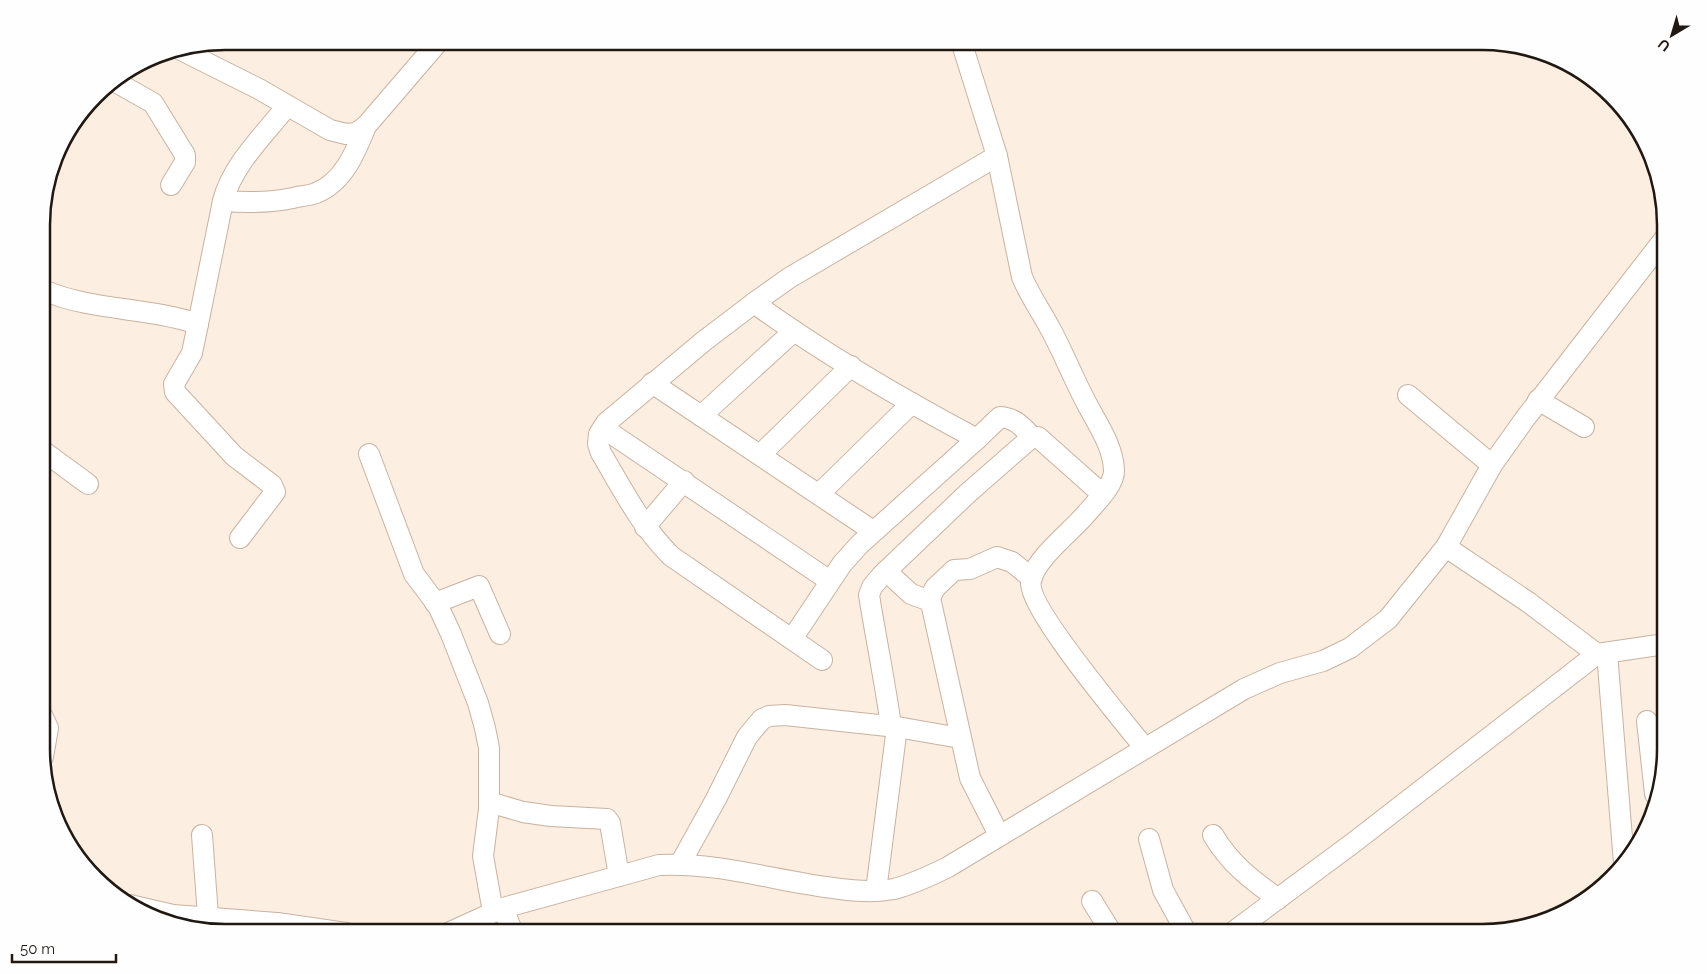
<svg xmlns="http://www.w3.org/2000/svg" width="1707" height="974" viewBox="0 0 1707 974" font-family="Raleway,sans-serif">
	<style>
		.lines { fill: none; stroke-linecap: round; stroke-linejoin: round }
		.minor-casing { stroke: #c9b29f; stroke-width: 22 }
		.minor { stroke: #fff; stroke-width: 20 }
		.rim { fill: none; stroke: #201811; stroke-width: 2.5 }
	</style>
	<rect width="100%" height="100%" fill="#fdeee2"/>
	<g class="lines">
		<g class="minor-casing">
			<g id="minor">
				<path d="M961,41L997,156L1022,277C1030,296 1041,311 1051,330C1064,354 1074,380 1087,404C1098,425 1113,446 1114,470C1115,485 1095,503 1086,514C1071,532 1037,557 1031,580C1025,605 1124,722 1144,747"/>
				<path d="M181,50L259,89L330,130L346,134L356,133L366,126L439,41"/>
				<path d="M114,81L153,103L185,155V162L171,185"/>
				<path d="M223,201C232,165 265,134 287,106"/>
				<path d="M43,290C91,311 148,307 198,324L223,201C248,203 269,203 293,198C300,196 309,196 316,193C344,182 356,151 366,126"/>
				<path d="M754,303C824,354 900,398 977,439L860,544L842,564L792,639"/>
				<path d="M198,324L192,353L174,384L175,392L234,456L272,485L275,492L240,538"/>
				<path d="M652,383L873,531"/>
				<path d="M1408,395L1492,465"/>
				<path d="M1538,400L1584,427"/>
				<path d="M701,416L794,331"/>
				<path d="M603,428L830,581"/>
				<path d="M977,439L1000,417C1015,418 1022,426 1032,437"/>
				<path d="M43,451L88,484"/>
				<path d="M369,454L414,574L438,606L451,634L478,703L485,728L489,748V809L483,856L493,912"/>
				<path d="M761,454L851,366"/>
				<path d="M819,494L912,403"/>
				<path d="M645,527L684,481"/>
				<path d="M1446,547L1528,602L1597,654"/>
				<path d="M886,571L911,594L930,601"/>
				<path d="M435,603L479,586L500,634"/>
				<path d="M1607,653L1624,863"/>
				<path d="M822,660L671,556C641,526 623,490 601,453L598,444L599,434L606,423L704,341L754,303L789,278L997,156"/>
				<path d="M43,717L48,728L43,757"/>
				<path d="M1647,721L1655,794"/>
				<path d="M891,726C885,682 876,639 869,595L872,587L882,575L968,493L1032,437H1038L1102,494"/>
				<path d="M489,802L523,812L551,816L607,819L610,823L619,876"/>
				<path d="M202,835L208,916"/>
				<path d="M999,835L970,778L930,598L935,588L954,570L970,569L997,557L1012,562L1032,578"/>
				<path d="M1213,835C1231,865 1251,879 1278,899"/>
				<path d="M1149,839L1163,890L1186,932"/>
				<path d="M680,864L716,799L747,737L762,719L769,716L785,715L897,727L960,738"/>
				<path d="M876,891L897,727"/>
				<path d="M1092,901L1111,932"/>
				<path d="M130,905L173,915L277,923L346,933"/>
				<path d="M503,908L513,933"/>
				<path d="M1233,932L1353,843L1597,654L1665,644"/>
				<path d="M448,933L503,908L659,865C719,862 775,881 833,888C854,891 874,893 894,889C913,884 930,876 948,867L1244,689L1280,673L1323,661L1350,648L1388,619L1446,547L1492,465L1524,420L1665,238"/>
			</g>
		</g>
		<use href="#minor" class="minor"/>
	</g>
	<path d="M0 0H1707V974H0ZM225 50H1482A175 175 0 0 1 1657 225V749A175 175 0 0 1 1482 924H225A175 175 0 0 1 50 749V225A175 175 0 0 1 225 50Z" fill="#fefefe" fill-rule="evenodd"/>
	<path class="rim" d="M225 50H1482A175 175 0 0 1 1657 225V749A175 175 0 0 1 1482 924H225A175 175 0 0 1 50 749V225A175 175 0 0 1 225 50Z"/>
	<g transform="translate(1672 35) rotate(218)" stroke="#fefefe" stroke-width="4" paint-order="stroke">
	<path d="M0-4L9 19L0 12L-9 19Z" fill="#201811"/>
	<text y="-8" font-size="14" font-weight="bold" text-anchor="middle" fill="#201811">U</text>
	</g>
	<path d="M12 954v8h104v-8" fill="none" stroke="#201811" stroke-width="2.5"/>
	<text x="20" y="954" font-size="15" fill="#201811" stroke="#fefefe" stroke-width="4" paint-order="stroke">50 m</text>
</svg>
